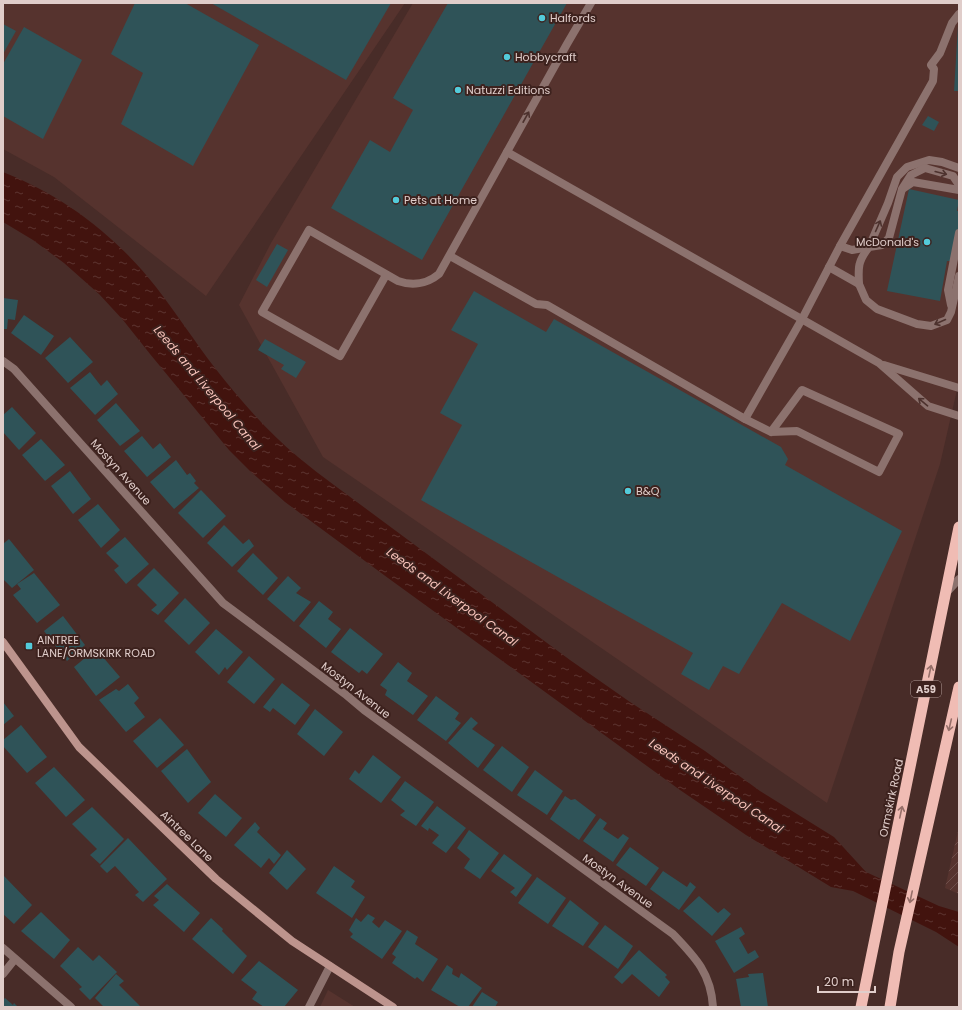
<svg xmlns="http://www.w3.org/2000/svg" width="962" height="1010" viewBox="0 0 962 1010" font-family="Poppins,sans-serif">
	<style>
		.built { fill: #56332e }
		.industrial { fill: url(#industrial-furrows) }
		.water { fill: url(#water-ripples) }
		.building { fill: #2f5358 }
		.lines { fill: none; stroke-linecap: round; stroke-linejoin: round }
		.service { stroke: #8c726e; stroke-width: 8 }
		.minor { stroke: #8c726e; stroke-width: 8 }
		.secondary { stroke: #bd948d; stroke-width: 8 }
		.trunk { stroke: #f0bcb4; stroke-width: 11 }
		.oneway { stroke: #4d322e }
		.oneway2 { stroke: #966f69 }
		.poi-dot { fill: #53cbda; stroke: #3d221e; stroke-width: 1.5 }
		.labels { text-anchor: middle; stroke-width: 4; stroke-linejoin: round; paint-order: stroke }
		.shield { fill: #3d221e; stroke: #af9a96; stroke-width: 1 }
		.shield-label { font-size: 10px; font-weight: bold; fill: #e0cdca }
		.poi-label { font-size: 11px; fill: #e0cdca; stroke: #3d221e; text-anchor: start }
		.street-label { font-size: 11px; fill: #e0cdca; stroke: #3d221e }
		.water-label { font-size: 12px; font-style: italic; fill: #f9c4bb; stroke: #3d221e }
	</style>
	<defs>
		<pattern id="industrial-furrows" width="10" height="10" patternUnits="userSpaceOnUse"><rect width="10" height="10" fill="#56332e"/><path d="M-1 1l2-2M0 10L10 0M9 11l2-2" fill="none" stroke="#6e4f4b"/></pattern>
		<pattern id="water-ripples" width="26" height="14" patternUnits="userSpaceOnUse"><rect width="26" height="14" fill="#42130e"/><path d="M2 4q2-2 4 0t4 0M15 11q2-2 4 0t4 0" fill="none" stroke="#5d3430"/></pattern>
	</defs>
	<rect width="100%" height="100%" fill="#482c28"/>
	<g class="built">
		<path d="M3,3H405L206,296L54,177L3,149Z"/>
		<path d="M413,3H959V381L940,464L827,803L323,457L239,305L271,243Z"/>
		<path d="M328,990L355,1007H320Z"/>
	</g>
	<path class="industrial" d="M959,827V894L945,888Z"/>
	<path class="water" d="M3,172C64,196 116,236 156,287C177,314 195,342 215,368C240,400 267,431 298,457C310,467 322,476 334,485L570,660L630,702L705,751L760,791L834,837L866,872L939,906L959,912V947L936,932L853,891L831,887L746,835L680,790L388,578L285,502L250,471L229,450L150,354L123,320L99,294L64,263L33,240L3,222Z"/>
	<g class="building">
		<path d="M135,3H185L259,45L193,166L121,124L143,73L111,54Z"/>
		<path d="M211,3H391L346,80Z"/>
		<path d="M448,3H567L422,260L331,208L370,140L390,152L413,110L393,98Z"/>
		<path d="M3,24L16,31L3,54Z"/>
		<path d="M958,26H959V91H954Z"/>
		<path d="M24,27L82,60L43,139L3,116V64Z"/>
		<path d="M928,116L939,122L934,131L922,125Z"/>
		<path d="M909,189L959,200L957,211H959V224L952,261H947L940,301L887,291Z"/>
		<path d="M277,244L288,250L267,287L256,280Z"/>
		<path d="M474,291L546,332L554,319L781,447L788,459L785,465L902,531L850,641L782,603L739,674L723,666L709,690L681,674L693,653L421,500L462,425L440,413L478,344L451,330Z"/>
		<path d="M3,298L18,300L15,320L8,319L7,329H3Z"/>
		<path d="M24,315L54,336L41,355L11,333Z"/>
		<path d="M70,337L93,362L68,383L45,358Z"/>
		<path d="M265,339L306,362L296,378L281,369L284,365L258,350Z"/>
		<path d="M90,372L101,386L107,380L118,394L95,415L70,388Z"/>
		<path d="M116,403L140,431L120,446L97,420Z"/>
		<path d="M12,407L36,433L19,450L3,432V415Z"/>
		<path d="M142,436L153,449L160,443L171,457L147,477L124,451Z"/>
		<path d="M41,439L65,465L45,481L22,455Z"/>
		<path d="M176,460L187,475L190,473L196,481L194,483L199,488L174,509L150,482Z"/>
		<path d="M70,471L91,499L73,514L51,486Z"/>
		<path d="M201,490L226,516L203,538L178,513Z"/>
		<path d="M98,504L120,530L101,548L78,520Z"/>
		<path d="M224,525L243,544L249,539L254,546L232,567L207,543Z"/>
		<path d="M125,537L149,564L126,584L114,570L119,566L106,553Z"/>
		<path d="M9,539L34,570L12,588L3,579V544Z"/>
		<path d="M253,553L278,578L263,595L237,571Z"/>
		<path d="M154,568L179,593L158,615L151,610L157,605L137,585Z"/>
		<path d="M34,573L60,605L37,623L13,595L21,589L17,584Z"/>
		<path d="M288,576L301,588L296,593L311,602L294,622L267,599Z"/>
		<path d="M185,598L210,623L189,645L164,621Z"/>
		<path d="M319,601L333,612L328,619L341,629L326,648L299,626Z"/>
		<path d="M63,616L85,645L67,661L44,631Z"/>
		<path d="M350,628L383,654L367,674L362,670L359,673L331,652Z"/>
		<path d="M216,629L243,652L227,670L225,667L219,675L195,652Z"/>
		<path d="M96,649L120,677L96,696L74,667Z"/>
		<path d="M249,656L275,679L254,704L227,682Z"/>
		<path d="M398,662L412,673L407,681L428,696L413,715L385,695L387,690L380,685Z"/>
		<path d="M282,683L310,705L295,725L273,708L270,712L263,707Z"/>
		<path d="M128,684L139,698L134,703L145,717L126,732L99,700L116,689L119,691Z"/>
		<path d="M436,696L459,713L455,719L461,723L446,741L417,720Z"/>
		<path d="M3,702L14,716L3,725Z"/>
		<path d="M315,709L343,732L324,756L297,734Z"/>
		<path d="M471,717L478,723L472,729L495,745L478,768L448,743Z"/>
		<path d="M160,718L184,745L157,768L133,741Z"/>
		<path d="M21,725L47,757L27,773L3,746V740Z"/>
		<path d="M502,746L529,767L512,792L483,770Z"/>
		<path d="M187,749L211,782L188,803L161,771Z"/>
		<path d="M373,755L401,777L381,803L349,779L355,770L359,774Z"/>
		<path d="M54,767L85,800L66,817L35,783Z"/>
		<path d="M535,770L563,791L547,815L517,795Z"/>
		<path d="M405,781L434,802L416,826L400,815L405,811L391,800Z"/>
		<path d="M215,794L242,818L226,837L198,813Z"/>
		<path d="M565,796L571,800L575,799L596,815L579,840L550,819Z"/>
		<path d="M437,806L466,828L446,853L432,843L439,835L429,828L428,831L421,826Z"/>
		<path d="M92,807L124,839L100,864L90,855L97,849L72,824Z"/>
		<path d="M600,818L607,823L603,829L618,839L623,834L629,838L613,862L583,841Z"/>
		<path d="M255,822L260,828L257,832L281,855L274,864L269,858L261,868L234,845Z"/>
		<path d="M469,830L499,853L480,879L464,868L470,859L457,848Z"/>
		<path d="M128,838L167,879L143,902L135,895L139,892L115,866L107,873L100,866Z"/>
		<path d="M630,847L659,868L646,886L616,865Z"/>
		<path d="M287,850L306,869L287,890L269,873Z"/>
		<path d="M504,854L532,875L516,897L510,892L515,888L491,871Z"/>
		<path d="M334,866L355,881L351,887L365,897L352,918L316,893Z"/>
		<path d="M663,871L687,887L690,882L696,887L679,910L650,889Z"/>
		<path d="M4,876L32,905L14,924L3,914V878Z"/>
		<path d="M537,877L566,898L548,924L518,903Z"/>
		<path d="M167,884L200,913L184,932L153,905L159,900L154,896Z"/>
		<path d="M699,896L718,913L724,908L731,914L712,936L683,911Z"/>
		<path d="M570,900L599,923L583,946L552,926Z"/>
		<path d="M41,912L70,940L54,959L21,931Z"/>
		<path d="M368,914L375,918L372,922L379,928L385,920L402,931L382,959L350,937L353,934L349,930L356,918L361,922Z"/>
		<path d="M211,918L223,929L222,931L247,956L233,974L192,939Z"/>
		<path d="M605,925L633,946L618,969L588,947Z"/>
		<path d="M741,927L745,934L739,938L748,954L755,950L759,957L734,973L715,941Z"/>
		<path d="M407,930L418,937L415,944L438,959L423,982L417,977L415,979L392,963L396,957L392,954Z"/>
		<path d="M78,947L93,961L99,955L117,972L90,1000L79,989L82,987L60,966Z"/>
		<path d="M639,950L667,975L665,977L670,982L659,997L632,974L622,984L614,977Z"/>
		<path d="M259,961L298,990L284,1007H264L252,999L257,992L241,980Z"/>
		<path d="M447,965L453,969L452,974L459,978L461,973L482,988L468,1007H460L431,990Z"/>
		<path d="M763,973L768,1007H741L736,979L749,977L748,974Z"/>
		<path d="M116,974L124,981L119,985L141,1007H104L95,998Z"/>
		<path d="M482,992L498,1002L495,1007H472Z"/>
		<path d="M5,998L13,1005L14,1003L18,1007H3V1000Z"/>
	</g>
	<g class="lines">
		<g class="service">
			<path d="M507,152L879,363L928,406L959,416"/>
			<path d="M904,188L913,182L959,190"/>
			<path d="M840,246L852,250L869,247L888,203L897,177L907,167L929,160L942,162L959,168"/>
			<path d="M450,256L536,304L547,305L745,419L802,319L840,246L933,81L934,69L931,65L940,53L952,23L959,14"/>
			<path d="M829,267L859,284L866,300L877,309L917,324L931,326L947,320L951,312L959,276"/>
			<path d="M386,275L340,356L262,312L309,230L398,281C412,286 427,284 439,274L567,44L591,3"/>
			<path d="M859,284C858,267 858,261 869,247L882,245L889,238L902,189L911,175L925,168L953,176L959,185"/>
			<path d="M951,305L948,290L959,233"/>
			<path d="M884,365L959,388"/>
			<path d="M745,419L771,432L797,431L879,472L899,434L802,390L771,432"/>
			<path d="M309,1007L330,966"/>
		</g>
		<g class="minor">
			<path d="M3,361L14,369L223,603L345,694L364,710L673,934C695,957 711,973 713,1007"/>
			<path d="M946,593L959,579"/>
			<path d="M3,948L71,1007"/>
			<path d="M3,974L15,959"/>
		</g>
		<path class="secondary" d="M3,642L79,747L216,879L292,941L393,1007"/>
		<g class="trunk">
			<path d="M861,1007L959,527"/>
			<path d="M890,1007L899,952L959,687"/>
		</g>
	</g>
	<defs><path id="oneway-shaft" d="M-6 0H5M1.5-3L5.5 0L1.5 3" fill="none" stroke-width="1.6" stroke-linecap="round" stroke-linejoin="round"/></defs>
	<g class="oneway">
		<use href="#oneway-shaft" transform="translate(526 117) rotate(-61)"/>
		<use href="#oneway-shaft" transform="translate(941 173) rotate(14)"/>
		<use href="#oneway-shaft" transform="translate(878 226) rotate(-66)"/>
		<use href="#oneway-shaft" transform="translate(940 322) rotate(156)"/>
		<use href="#oneway-shaft" transform="translate(923 402) rotate(-140)"/>
	</g>
	<g class="oneway2">
		<use href="#oneway-shaft" transform="translate(930 671) rotate(-78)"/>
		<use href="#oneway-shaft" transform="translate(950 725) rotate(103)"/>
		<use href="#oneway-shaft" transform="translate(901 812) rotate(-78)"/>
		<use href="#oneway-shaft" transform="translate(911 897) rotate(102)"/>
	</g>
	<g class="poi-dot">
		<circle cx="542" cy="18" r="4"/>
		<circle cx="507" cy="57" r="4"/>
		<circle cx="458" cy="90" r="4"/>
		<circle cx="396" cy="200" r="4"/>
		<circle cx="927" cy="242" r="4"/>
		<circle cx="628" cy="491" r="4"/>
		<rect x="25" y="642" width="8" height="8" rx="2"/>
	</g>
	<g class="labels">
		<rect class="shield" x="911" y="681" width="30" height="16" rx="3"/>
		<g class="shield-label">
			<text x="926" y="693">A59</text>
		</g>
		<g class="poi-label">
			<text x="550" y="22">Halfords</text>
			<text x="515" y="61">Hobbycraft</text>
			<text x="466" y="94">Natuzzi Editions</text>
			<text x="404" y="204">Pets at Home</text>
			<text x="919" y="246" text-anchor="end">McDonald's</text>
			<text x="636" y="495">B&amp;Q</text>
			<text x="37" y="644">AINTREE<tspan x="37" dy="13">LANE/ORMSKIRK ROAD</tspan></text>
		</g>
		<g class="street-label">
			<text transform="translate(121 472) rotate(48)" y="4">Mostyn Avenue</text>
			<text transform="translate(356 690) rotate(38)" y="4">Mostyn Avenue</text>
			<text transform="translate(891 798) rotate(-78)" y="4">Ormskirk Road</text>
			<text transform="translate(187 836) rotate(44)" y="4">Aintree Lane</text>
			<text transform="translate(618 881) rotate(36)" y="4">Mostyn Avenue</text>
		</g>
		<g class="water-label">
			<text transform="translate(207 388) rotate(50)" y="4">Leeds and Liverpool Canal</text>
			<text transform="translate(452 597) rotate(36)" y="4">Leeds and Liverpool Canal</text>
			<text transform="translate(716 786) rotate(34)" y="4">Leeds and Liverpool Canal</text>
		</g>
	</g>
	<rect width="962" height="1010" fill="none" stroke="#e0cdca" stroke-width="8"/>
	<path d="M818 986v6h57v-6" fill="none" stroke="#e0cdca" stroke-width="2"/>
	<text x="824" y="986" font-size="12" fill="#e0cdca" stroke="#3d221e" stroke-width="3" paint-order="stroke">20 m</text>
</svg>
